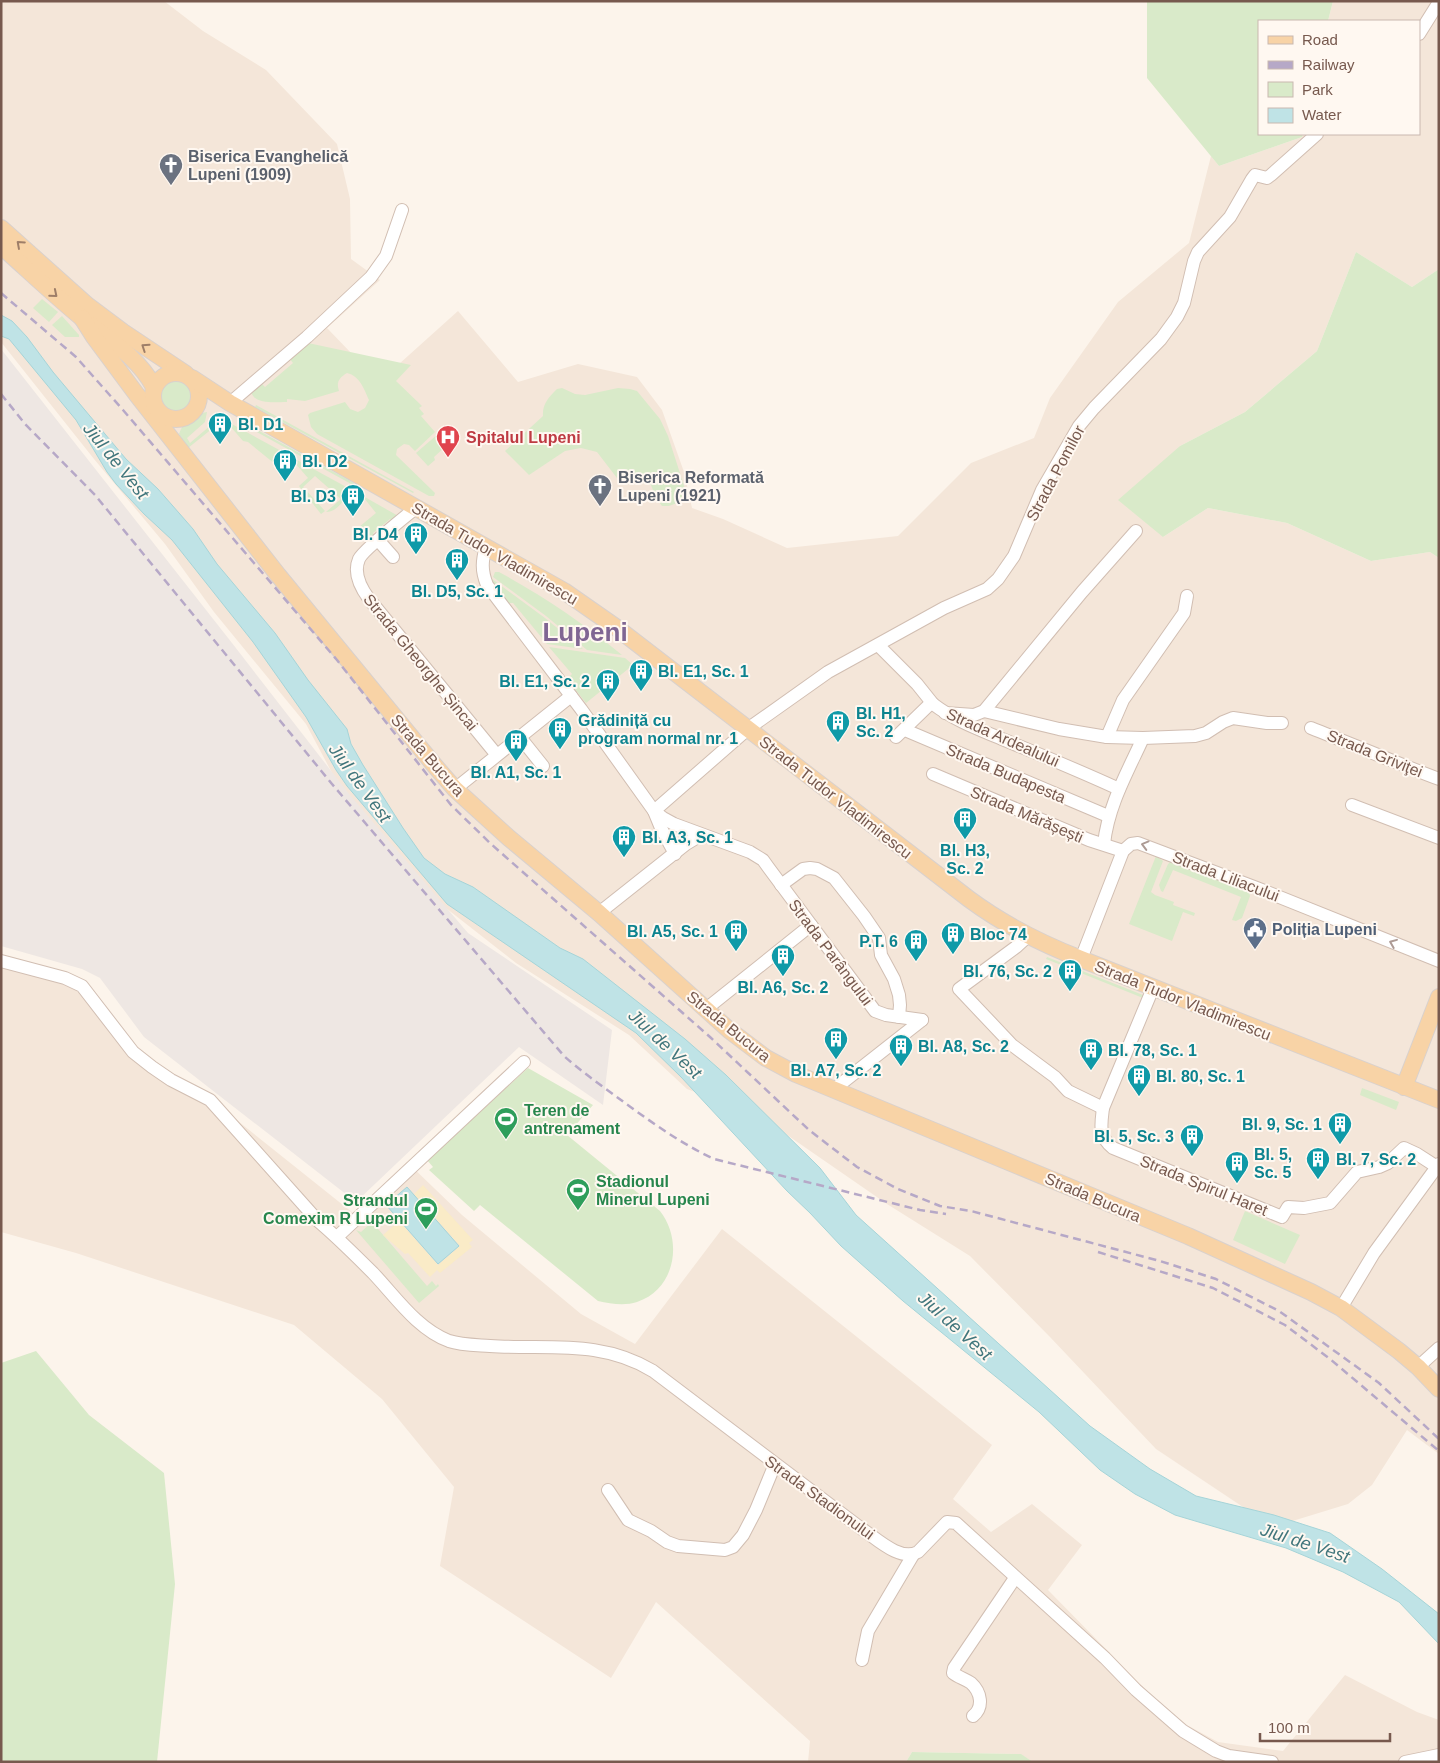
<svg xmlns="http://www.w3.org/2000/svg" width="1440" height="1763" viewBox="0 0 1440 1763" font-family="Arial,sans-serif">
	<style>
		.residential { fill: #f4e6d9 }
		.industrial { fill: #eee7e3 }
		.green { fill: #d9eac9 }
		.sand { fill: #faebc7 }
		.water { fill: #bfe3e6; stroke: #a5d4d8 }
		.lines { fill: none; stroke-linecap: round; stroke-linejoin: round }
		.minor-casing { stroke: #d1beb2; stroke-width: 14 }
		.major-casing { stroke: #d9d1cd; stroke-width: 18 }
		.minor { stroke: #fff; stroke-width: 12 }
		.major { stroke: #f8d3a6; stroke-width: 16 }
		.rail { stroke: #b6a8c7; stroke-width: 2.5; stroke-dasharray: 8 5; stroke-linecap: butt }
		.oneway { stroke: #9e7e68 }
		.oneway2 { stroke: #ad9b95 }
		.labels { text-anchor: middle; stroke-width: 4; stroke-linejoin: round; paint-order: stroke }
		.worship-label { font-size: 16px; font-weight: bold; fill: #5b616d; stroke: #fff8f1; text-anchor: start }
		.culture-label { font-size: 16px; font-weight: bold; fill: #0d838f; stroke: #fff8f1; text-anchor: start }
		.health-label { font-size: 16px; font-weight: bold; fill: #be3a42; stroke: #fff8f1; text-anchor: start }
		.street-label { font-size: 16px; fill: #77594e; stroke: #fff8f1 }
		.service-label { font-size: 16px; font-weight: bold; fill: #4e5e75; stroke: #fff8f1; text-anchor: start }
		.leisure-label { font-size: 16px; font-weight: bold; fill: #27864d; stroke: #fff8f1; text-anchor: start }
		.water-label { font-size: 18px; font-style: italic; fill: #41767c; stroke: #fff8f1 }
		.town-label { font-size: 26px; font-weight: bold; fill: #806693; stroke: #fff8f1 }
	</style>
	<rect width="100%" height="100%" fill="#fcf4eb"/>
	<g class="residential">
		<path d="M1,1H164L203,31L266,70L337,144L350,199L351,259L380,280L327,328L379,382L458,311L518,382L578,364L637,377L662,410L684,472L692,508L723,519L787,548L898,536L971,463L1034,438L1050,398L1118,302L1189,243L1211,156L1219,166L1302,137L1303,134H1419V21H1328L1333,1H1439V269L1412,287L1356,252L1317,351L1245,412L1180,446L1163,537L1208,508L1287,523L1371,561L1430,552L1439,558V1454L1407,1430L1372,1485L1348,1504L1273,1527L1156,1449L1050,1337L970,1256L887,1204L764,1119L687,1089L629,1035L516,963L442,905L355,816L306,724L214,612L165,544L94,459L1,342Z"/>
		<path d="M1,968L48,977L73,987L94,1007L134,1060L224,1110L353,1213L407,1162L462,1215L581,1314L635,1344L722,1229L992,1445L953,1499L991,1532L1032,1504L1082,1545L1048,1590L1147,1691L1185,1724L1218,1742L1283,1751L1345,1675L1417,1712L1439,1720V1762H1033L1020,1754L912,1752L906,1762H808L810,1741L656,1602L611,1678L440,1566L454,1487L382,1399L294,1325L76,1253L1,1232Z"/>
	</g>
	<path class="industrial" d="M1,349L232,643L349,794L468,933L612,1030L603,1105L519,1047L356,1202L144,1037L100,978L82,969L1,946Z"/>
	<g class="green">
		<path d="M1147,1H1333L1328,21H1259V134H1303L1302,137L1219,166L1147,78Z"/>
		<path d="M1356,252L1412,287L1439,269V558L1430,552L1371,561L1287,523L1208,508L1163,537L1118,500L1180,446L1245,412L1317,351Z"/>
		<path d="M42,299L58,312L49,322L33,308Z"/>
		<path d="M62,316L79,335V337H65L52,325Z"/>
		<path d="M308,343L411,365L396,381L422,406L419,408L424,414L421,416L435,432L415,451L409,445L404,444L397,449L396,455L433,491L435,493L434,496H429L317,434L311,427L308,415L310,413L345,402L350,409L358,412L365,408L369,400C364,389 360,376 347,373C339,378 336,382 339,391L305,401L287,399V402C275,402 255,405 251,392L260,382L265,387L293,363L289,358Z"/>
		<circle cx="176" cy="396" r="20"/>
		<path d="M562,388L575,394L585,395L618,388L630,389L637,391L660,419L668,436L687,495L685,500L669,506H662L656,498L651,485L617,478L597,452L581,448L565,451L529,475L505,451L543,416C542,404 549,397 557,389Z"/>
		<path d="M256,405L414,492L413,493L255,407Z"/>
		<path d="M207,412L205,422L187,438L190,443L211,425L213,428L188,448L179,434C183,421 194,414 207,412Z"/>
		<path d="M220,420L230,423L294,458L284,468L278,462L275,464L248,442L243,441L230,426L223,431L215,422Z"/>
		<path d="M243,422L354,483L353,485L242,424Z"/>
		<path d="M438,434L449,446H446L434,457L435,460L428,466L416,453Z"/>
		<path d="M297,460L350,489C346,499 337,512 326,512L341,499L315,476L303,487L325,511L321,514L299,486L308,478L295,463Z"/>
		<path d="M356,492L400,517L393,523L390,519L373,533L376,537L371,541L359,527L376,513L364,498L356,504L352,498Z"/>
		<path d="M495,572H499C543,596 583,623 622,655L587,650L546,616L493,577Z"/>
		<path d="M492,579L545,618L583,649L547,644L513,603H506L492,583Z"/>
		<path d="M549,647L625,658L633,665L586,703L567,679L572,674Z"/>
		<path d="M1156,856L1163,861L1151,892L1155,895L1174,902L1173,905L1195,913L1194,916L1183,912L1172,941L1129,924Z"/>
		<path d="M1172,861L1249,891L1250,896L1242,918L1236,921L1232,920L1241,897L1173,870L1163,892L1161,891L1159,885L1168,864Z"/>
		<path d="M1047,957L1143,995V998L1046,959Z"/>
		<path d="M528,1068L593,1105L567,1135L660,1211C683,1240 676,1289 637,1302C625,1306 611,1304 598,1301L480,1205L474,1211L429,1170L433,1167L427,1160Z"/>
		<path d="M1362,1088L1399,1102L1396,1110L1360,1095Z"/>
		<path d="M1245,1211L1300,1235L1285,1264L1233,1240Z"/>
		<path d="M372,1222L427,1286L432,1281L436,1286L438,1284L439,1286L419,1303L356,1230L361,1232Z"/>
		<path d="M36,1351L89,1415L164,1473L175,1584L157,1762H1V1363Z"/>
		<path d="M912,1752L1021,1754L1033,1762H906Z"/>
	</g>
	<path class="sand" d="M423,1185L473,1240L469,1243L472,1247L440,1273L437,1270L430,1277L408,1253L405,1254L383,1235L399,1221L438,1265L460,1246L414,1194Z"/>
	<g class="water">
		<path d="M1,315L12,321L27,337L53,372L126,459L158,489L193,529L217,564L275,633L308,680L347,729L351,744L363,765L403,828L424,858L445,874L473,887L560,948L583,959L685,1039L726,1075L820,1168L856,1215L1090,1426L1150,1469L1196,1496L1274,1515L1330,1533L1382,1569L1439,1614V1644L1399,1602L1343,1572L1286,1548L1175,1515L1135,1494L1100,1470L1039,1412L903,1301L841,1246L810,1213L787,1191L681,1077L636,1033L447,904L347,786L336,770L306,717L253,642L172,540L144,514L116,484L107,472L76,420L9,339L1,336Z"/>
		<path d="M407,1187L459,1246L438,1264L386,1205Z"/>
	</g>
	<g class="lines">
		<g class="minor-casing">
			<g id="minor">
				<path d="M1419,34L1439,2"/>
				<path d="M230,403L307,337L371,277L386,256L402,210"/>
				<path d="M417,507C406,516 363,550 359,559C353,573 360,587 369,599L496,754"/>
				<path d="M378,540L393,557"/>
				<path d="M486,546C482,561 481,570 487,585L581,709L654,811L663,818L674,824L750,852L763,860L768,867L875,1011L886,1015L922,1020"/>
				<path d="M878,645L917,684L933,704"/>
				<path d="M984,711L1059,729L1107,737L1143,738L1195,736L1206,733L1223,722L1233,718L1267,723H1282"/>
				<path d="M945,713L974,715L984,711L1082,592L1136,531"/>
				<path d="M1311,728C1354,745 1396,763 1439,779"/>
				<path d="M905,730L1108,816"/>
				<path d="M519,736L543,766"/>
				<path d="M896,737L929,705L933,704C954,720 978,729 1002,739C1041,755 1080,771 1119,789"/>
				<path d="M1107,737L1123,700L1184,613L1187,596"/>
				<path d="M933,774L1089,840L1123,851"/>
				<path d="M455,789L571,696"/>
				<path d="M1352,805L1439,838"/>
				<path d="M1104,844C1108,806 1127,773 1143,738"/>
				<path d="M675,854L661,828L654,811L749,728L828,672L944,608L987,589L998,579L1014,556L1042,490L1079,426L1094,408L1161,339L1177,317L1184,303L1194,261L1198,252L1230,217L1252,179L1255,175L1267,178L1271,175L1317,134"/>
				<path d="M781,885L803,869L810,868L817,869L834,878L864,916L879,938L881,955L894,979L899,995L900,1005L899,1017"/>
				<path d="M599,913L686,844L701,835"/>
				<path d="M1028,936L1016,947L959,989L1012,1045L1055,1077L1068,1091L1103,1108"/>
				<path d="M1081,959L1123,851L1131,844L1138,843L1257,888L1439,961"/>
				<path d="M1,961L65,978L82,986L133,1052L152,1067L171,1080L210,1100L318,1221C337,1237 355,1255 373,1273C395,1296 417,1329 449,1341C461,1345 477,1345 490,1346C548,1350 600,1339 653,1371L862,1529C876,1538 900,1562 918,1552L947,1522L956,1523L1105,1658L1136,1690L1183,1731L1216,1751L1229,1756L1272,1762"/>
				<path d="M1153,988L1103,1108C1101,1125 1098,1136 1113,1148L1282,1217L1288,1207L1304,1208L1330,1203L1357,1172L1379,1167L1388,1163L1404,1148L1417,1154L1437,1167"/>
				<path d="M706,1009L811,925"/>
				<path d="M833,1090L922,1020"/>
				<path d="M337,1237L524,1062"/>
				<path d="M1341,1308L1374,1253L1439,1164"/>
				<path d="M1418,1367L1439,1348"/>
				<path d="M608,1490L628,1520L651,1531L667,1542L678,1546L725,1550L733,1547L743,1535L756,1510L775,1464"/>
				<path d="M862,1660L868,1631L913,1555"/>
				<path d="M973,1716C984,1707 981,1692 971,1683C965,1679 958,1677 953,1673L954,1668L1015,1578"/>
				<path d="M1405,1762L1439,1755"/>
			</g>
		</g>
		<g class="major-casing">
			<g id="major">
				<path d="M1,228L87,305L123,332L186,374"/>
				<path d="M1,246C28,270 54,295 82,318C108,339 138,357 154,387"/>
				<path d="M82,318L94,337L137,395L278,575L435,766L455,789L509,838L599,913L729,1030L766,1058L796,1074L1188,1236L1311,1292L1341,1308L1399,1351L1418,1367L1439,1389"/>
				<circle cx="176" cy="396" r="23"/>
				<path d="M192,378L230,403L564,591L617,628L969,899C1004,925 1040,943 1081,959L1439,1100"/>
				<path d="M1404,1087L1439,997"/>
			</g>
		</g>
		<use href="#minor" class="minor"/>
		<use href="#major" class="major"/>
		<g class="rail">
			<path d="M1,293L76,357L123,410L337,660L451,805L491,844L710,1037L809,1130L857,1167L898,1189L940,1206L971,1211L1160,1261L1216,1279L1279,1311L1379,1383L1439,1439"/>
			<path d="M1,394L25,424L95,495L332,784L564,1056C583,1073 605,1088 625,1103C654,1124 682,1144 714,1159L920,1210L946,1214"/>
			<path d="M1098,1252L1213,1288L1285,1325L1330,1359L1439,1451"/>
		</g>
	</g>
	<defs><path id="oneway-chevron" d="M-2-3.5L2.5 0L-2 3.5" fill="none" stroke-width="1.6" stroke-linecap="round" stroke-linejoin="round" transform="scale(1.25)"/></defs>
	<g class="oneway">
		<use href="#oneway-chevron" transform="translate(20 244) rotate(-138)"/>
		<use href="#oneway-chevron" transform="translate(54 294) rotate(40)"/>
		<use href="#oneway-chevron" transform="translate(145 347) rotate(-146)"/>
	</g>
	<g class="oneway2">
		<use href="#oneway-chevron" transform="translate(1145 845) rotate(-165)"/>
		<use href="#oneway-chevron" transform="translate(1393 943) rotate(-158)"/>
	</g>
	<defs>
		<g id="church-pin" transform="scale(1.25)"><path d="M0 17L-7.5 6A9.5 9.5 0 1 1 7.5 6Z" fill="#6b7280" stroke="#fff8f1"/><path d="M-1.2-6h2.4v3.5h3.3v2.4h-3.3V6h-2.4V-.1h-3.3v-2.4h3.3Z" fill="#fff"/></g>
		<g id="building-pin" transform="scale(1.25)"><path d="M0 17L-7.5 6A9.5 9.5 0 1 1 7.5 6Z" fill="#0f9aa8" stroke="#fff8f1"/><path d="M-4-6H4V6H1V3H-1V6H-4ZM-2.5-4.3h1.7v1.8h-1.7ZM.8-4.3h1.7v1.8H.8ZM-2.5-1h1.7V.8h-1.7ZM.8-1h1.7V.8H.8Z" fill="#fff"/></g>
		<g id="hospital-pin" transform="scale(1.25)"><path d="M0 17L-7.5 6A9.5 9.5 0 1 1 7.5 6Z" fill="#e0444e" stroke="#fff8f1"/><path d="M-5-5h3v3.5h4V-5h3V5h-3V1.5h-4V5h-3Z" fill="#fff"/></g>
		<g id="civic-pin" transform="scale(1.25)"><path d="M0 17L-7.5 6A9.5 9.5 0 1 1 7.5 6Z" fill="#5c6f8a" stroke="#fff8f1"/><path d="M-.6-6.5H3V-4.5H.6V-3L4-1V1h2V6H-6V1h2V-1L-.6-3ZM-1.2 2.5V6h2.4V2.5Z" fill="#fff"/></g>
		<g id="stadium-pin" transform="scale(1.25)"><path d="M0 17L-7.5 6A9.5 9.5 0 1 1 7.5 6Z" fill="#2e9e5b" stroke="#fff8f1"/><path d="M0-5a6.5 5 0 1 0 0 10a6.5 5 0 1 0 0-10ZM-3.5-1.8h7v3.6h-7Z" fill="#fff"/></g>
	</defs>
	<g fill-rule="evenodd">
		<use href="#church-pin" x="171" y="165"/>
		<use href="#building-pin" x="220" y="424"/>
		<use href="#hospital-pin" x="448" y="437"/>
		<use href="#building-pin" x="285" y="461"/>
		<use href="#church-pin" x="600" y="486"/>
		<use href="#building-pin" x="353" y="496"/>
		<use href="#building-pin" x="416" y="534"/>
		<use href="#building-pin" x="457" y="560"/>
		<use href="#building-pin" x="641" y="671"/>
		<use href="#building-pin" x="608" y="681"/>
		<use href="#building-pin" x="838" y="722"/>
		<use href="#building-pin" x="560" y="729"/>
		<use href="#building-pin" x="516" y="741"/>
		<use href="#building-pin" x="965" y="819"/>
		<use href="#building-pin" x="624" y="837"/>
		<use href="#civic-pin" x="1255" y="929"/>
		<use href="#building-pin" x="736" y="931"/>
		<use href="#building-pin" x="953" y="934"/>
		<use href="#building-pin" x="916" y="941"/>
		<use href="#building-pin" x="783" y="956"/>
		<use href="#building-pin" x="1070" y="971"/>
		<use href="#building-pin" x="836" y="1039"/>
		<use href="#building-pin" x="901" y="1046"/>
		<use href="#building-pin" x="1091" y="1050"/>
		<use href="#building-pin" x="1139" y="1076"/>
		<use href="#stadium-pin" x="506" y="1119"/>
		<use href="#building-pin" x="1340" y="1124"/>
		<use href="#building-pin" x="1192" y="1136"/>
		<use href="#building-pin" x="1318" y="1159"/>
		<use href="#building-pin" x="1237" y="1163"/>
		<use href="#stadium-pin" x="578" y="1190"/>
		<use href="#stadium-pin" x="426" y="1209"/>
	</g>
	<g class="labels">
		<g class="worship-label">
			<text x="188" y="162">Biserica Evanghelică<tspan x="188" dy="18">Lupeni (1909)</tspan></text>
			<text x="618" y="483">Biserica Reformată<tspan x="618" dy="18">Lupeni (1921)</tspan></text>
		</g>
		<g class="culture-label">
			<text x="238" y="430">Bl. D1</text>
			<text x="302" y="467">Bl. D2</text>
			<text x="336" y="502" text-anchor="end">Bl. D3</text>
			<text x="398" y="540" text-anchor="end">Bl. D4</text>
			<text x="457" y="597" text-anchor="middle">Bl. D5, Sc. 1</text>
			<text x="658" y="677">Bl. E1, Sc. 1</text>
			<text x="590" y="687" text-anchor="end">Bl. E1, Sc. 2</text>
			<text x="856" y="719">Bl. H1,<tspan x="856" dy="18">Sc. 2</tspan></text>
			<text x="578" y="726">Grădiniță cu<tspan x="578" dy="18">program normal nr. 1</tspan></text>
			<text x="516" y="778" text-anchor="middle">Bl. A1, Sc. 1</text>
			<text x="642" y="843">Bl. A3, Sc. 1</text>
			<text x="965" y="856" text-anchor="middle">Bl. H3,<tspan x="965" dy="18">Sc. 2</tspan></text>
			<text x="718" y="937" text-anchor="end">Bl. A5, Sc. 1</text>
			<text x="970" y="940">Bloc 74</text>
			<text x="898" y="947" text-anchor="end">P.T. 6</text>
			<text x="1052" y="977" text-anchor="end">Bl. 76, Sc. 2</text>
			<text x="783" y="993" text-anchor="middle">Bl. A6, Sc. 2</text>
			<text x="918" y="1052">Bl. A8, Sc. 2</text>
			<text x="1108" y="1056">Bl. 78, Sc. 1</text>
			<text x="836" y="1076" text-anchor="middle">Bl. A7, Sc. 2</text>
			<text x="1156" y="1082">Bl. 80, Sc. 1</text>
			<text x="1322" y="1130" text-anchor="end">Bl. 9, Sc. 1</text>
			<text x="1174" y="1142" text-anchor="end">Bl. 5, Sc. 3</text>
			<text x="1254" y="1160">Bl. 5,<tspan x="1254" dy="18">Sc. 5</tspan></text>
			<text x="1336" y="1165">Bl. 7, Sc. 2</text>
		</g>
		<g class="health-label">
			<text x="466" y="443">Spitalul Lupeni</text>
		</g>
		<g class="street-label">
			<text transform="translate(1055 473) rotate(-62)" y="6">Strada Pomilor</text>
			<text transform="translate(495 553) rotate(30)" y="6">Strada Tudor Vladimirescu</text>
			<text transform="translate(421 662) rotate(51)" y="6">Strada Gheorghe Șincai</text>
			<text transform="translate(1003 737) rotate(24)" y="6">Strada Ardealului</text>
			<text transform="translate(1375 753) rotate(22)" y="6">Strada Griviţei</text>
			<text transform="translate(428 755) rotate(49)" y="6">Strada Bucura</text>
			<text transform="translate(1006 773) rotate(23)" y="6">Strada Budapesta</text>
			<text transform="translate(836 797) rotate(38)" y="6">Strada Tudor Vladimirescu</text>
			<text transform="translate(1027 814) rotate(23)" y="6">Strada Mărășești</text>
			<text transform="translate(1226 876) rotate(21)" y="6">Strada Liliacului</text>
			<text transform="translate(831 952) rotate(53)" y="6">Strada Parângului</text>
			<text transform="translate(1183 1000) rotate(22)" y="6">Strada Tudor Vladimirescu</text>
			<text transform="translate(729 1026) rotate(39)" y="6">Strada Bucura</text>
			<text transform="translate(1204 1185) rotate(22)" y="6">Strada Spirul Haret</text>
			<text transform="translate(1093 1197) rotate(23)" y="6">Strada Bucura</text>
			<text transform="translate(820 1497) rotate(36)" y="6">Strada Stadionului</text>
		</g>
		<g class="service-label">
			<text x="1272" y="935">Poliția Lupeni</text>
		</g>
		<g class="leisure-label">
			<text x="524" y="1116">Teren de<tspan x="524" dy="18">antrenament</tspan></text>
			<text x="596" y="1187">Stadionul<tspan x="596" dy="18">Minerul Lupeni</tspan></text>
			<text x="408" y="1206" text-anchor="end">Strandul<tspan x="408" dy="18">Comexim R Lupeni</tspan></text>
		</g>
		<g class="water-label">
			<text transform="translate(116 461) rotate(51)" y="6">Jiul de Vest</text>
			<text transform="translate(360 783) rotate(54)" y="6">Jiul de Vest</text>
			<text transform="translate(665 1044) rotate(43)" y="6">Jiul de Vest</text>
			<text transform="translate(955 1326) rotate(42)" y="6">Jiul de Vest</text>
			<text transform="translate(1305 1543) rotate(18)" y="6">Jiul de Vest</text>
		</g>
		<g class="town-label">
			<text x="585" y="641">Lupeni</text>
		</g>
	</g>
	<rect width="1440" height="1763" fill="none" stroke="#77594e" stroke-width="5"/>
	<rect x="1258" y="20" width="162" height="115" fill="#fff8f1" stroke="#c9b8b0"/>
	<rect x="1268" y="36" width="25" height="8" fill="#f8d3a6" stroke="#c9b8b0"/>
	<text x="1302" y="45" font-size="15" fill="#77594e">Road</text>
	<rect x="1268" y="61" width="25" height="8" fill="#b6a8c7" stroke="#c9b8b0"/>
	<text x="1302" y="70" font-size="15" fill="#77594e">Railway</text>
	<rect x="1268" y="82" width="25" height="15" fill="#d9eac9" stroke="#c9b8b0"/>
	<text x="1302" y="95" font-size="15" fill="#77594e">Park</text>
	<rect x="1268" y="108" width="25" height="15" fill="#bfe3e6" stroke="#c9b8b0"/>
	<text x="1302" y="120" font-size="15" fill="#77594e">Water</text>
	<path d="M1260 1733v8h130v-8" fill="none" stroke="#77594e" stroke-width="2.5"/>
	<text x="1268" y="1733" font-size="15" fill="#77594e" stroke="#fff8f1" stroke-width="4" paint-order="stroke">100 m</text>
</svg>
